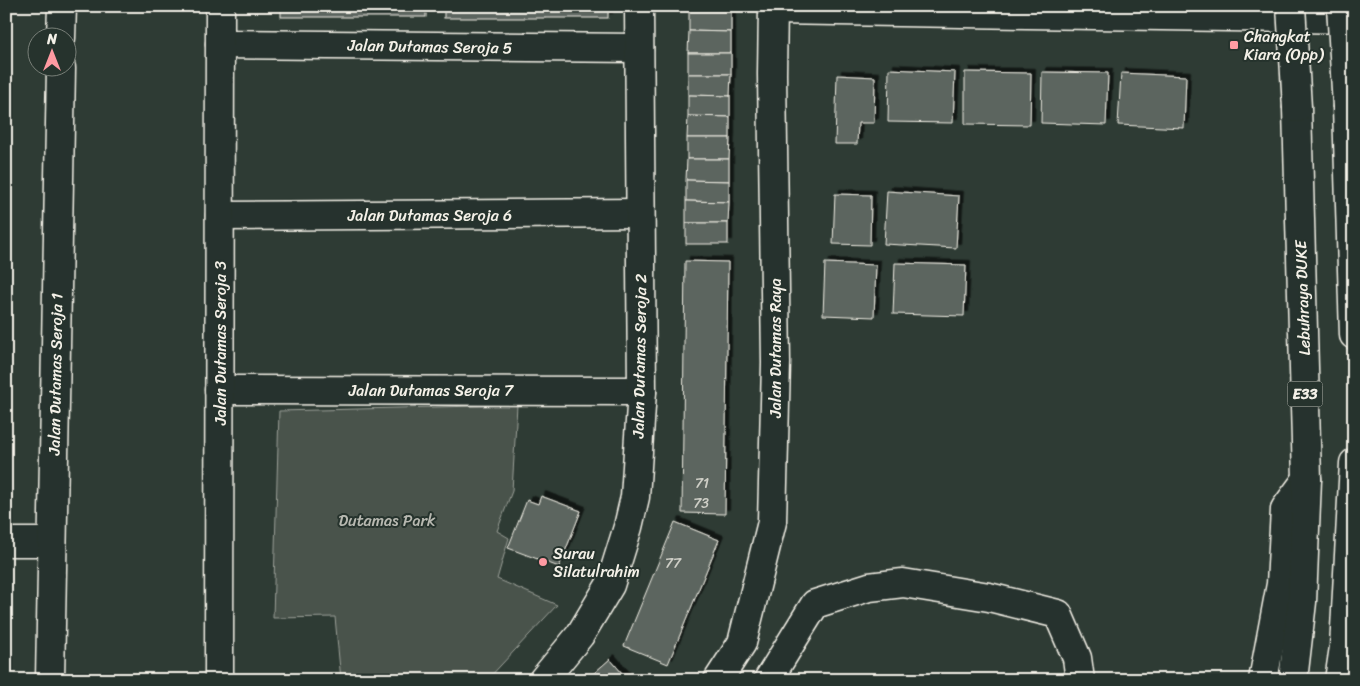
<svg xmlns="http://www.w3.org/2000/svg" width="1360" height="686" viewBox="0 0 1360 686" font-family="Sriracha,sans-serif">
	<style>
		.green { fill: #48524c; stroke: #9ea29a }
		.building { fill: #5c655e; stroke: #f4f1e8; filter: url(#shadow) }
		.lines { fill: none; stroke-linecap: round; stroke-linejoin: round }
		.minor-casing { stroke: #f4f1e8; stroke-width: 31 }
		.highway-casing { stroke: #f4f1e8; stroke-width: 31 }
		.minor { stroke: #26332d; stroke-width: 28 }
		.highway { stroke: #26332d; stroke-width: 28 }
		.highway-bridge-casing { stroke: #f4f1e8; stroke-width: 31; stroke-linecap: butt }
		.highway-bridge { stroke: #26332d; stroke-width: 28 }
		.poi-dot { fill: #ff9aa2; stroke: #26332d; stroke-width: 2 }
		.labels { text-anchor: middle; stroke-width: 4; stroke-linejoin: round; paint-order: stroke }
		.number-label { font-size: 14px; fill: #cecec6 }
		.shield { fill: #26332d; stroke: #b6b8b0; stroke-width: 1 }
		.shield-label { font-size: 15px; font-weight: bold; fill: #f4f1e8 }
		.poi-label { font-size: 16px; fill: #f4f1e8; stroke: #26332d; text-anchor: start }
		.street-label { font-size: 16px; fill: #f4f1e8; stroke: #26332d }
		.park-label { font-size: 16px; fill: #b8b9b1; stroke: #26332d }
	</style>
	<defs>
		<filter id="shadow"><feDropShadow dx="4.5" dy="-4.5" stdDeviation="0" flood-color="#0009"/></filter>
	</defs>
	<rect width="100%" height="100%" fill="#2e3b34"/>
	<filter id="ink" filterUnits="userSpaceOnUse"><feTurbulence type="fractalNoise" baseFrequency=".02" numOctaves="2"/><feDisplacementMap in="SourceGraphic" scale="10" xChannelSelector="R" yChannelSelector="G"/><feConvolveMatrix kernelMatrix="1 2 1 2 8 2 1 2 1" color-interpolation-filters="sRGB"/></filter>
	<g filter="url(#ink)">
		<path class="green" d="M517,405L512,491L497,531L509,538L497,579L557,605L487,680H341L335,617L273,618L279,411Z"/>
		<g class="building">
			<rect x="281" y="6" width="145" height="11"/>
			<rect x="444" y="6" width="164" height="12"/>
			<path d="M689,6H731V11L689,10Z"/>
			<path d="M689,10L731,11V32L689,31Z"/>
			<path d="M689,31L731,32V53H688Z"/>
			<rect x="688" y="53" width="43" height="21"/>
			<path d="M889,69L955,72L953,123L888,122Z"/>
			<path d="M965,72L1031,73L1030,125L965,124Z"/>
			<path d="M1042,72L1108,73L1106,125L1041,123Z"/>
			<path d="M1121,73L1186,76L1184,128L1118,125Z"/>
			<path d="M688,74H731L730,96L688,95Z"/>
			<path d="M837,75L875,77L874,123H858L857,144H835Z"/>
			<path d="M688,95L730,96V117L688,116Z"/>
			<path d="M688,116L730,117V138H687Z"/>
			<path d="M687,138H730L729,159H687Z"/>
			<path d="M687,159H729V181L686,180Z"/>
			<path d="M686,180L729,181V202L686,201Z"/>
			<path d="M887,191L959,196L956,248L884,244Z"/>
			<path d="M835,194L871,195L870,245L833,244Z"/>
			<path d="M686,201L729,202L728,223H686Z"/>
			<rect x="686" y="223" width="42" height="21"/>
			<path d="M685,261L728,262L725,514L682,513Z"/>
			<path d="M825,263L876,265L874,317L823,315Z"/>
			<path d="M895,263L966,265L964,316L893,314Z"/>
			<path d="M541,496L581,511L559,567L508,548L527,500L538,504Z"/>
			<path d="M675,522L719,540L668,664L624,646Z"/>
			<path d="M610,659L628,680H586Z"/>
		</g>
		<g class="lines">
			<g class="minor-casing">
				<g id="minor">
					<path d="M773,10L1354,19"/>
					<path d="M61,38L62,6"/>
					<path d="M220,44L639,48"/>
					<path d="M220,216L640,213"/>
					<path d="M219,390L642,391"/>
					<path d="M6,542H52"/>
					<path d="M50,680L61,68"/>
					<path d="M219,680L220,6"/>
					<path d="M543,680L580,635L610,585L628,527L635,497L642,391L639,6"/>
					<path d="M718,680L742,643L772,522L776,363L772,74L773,6"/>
					<path d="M768,680L815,604L869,587L903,583L989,597L1058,614L1077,658L1080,680"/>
				</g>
			</g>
			<g class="highway-casing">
				<g id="highway">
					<path d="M1347,107L1354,335"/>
					<path d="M1263,680L1281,584L1285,509L1307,479"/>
					<path d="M1293,680L1302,602L1307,479L1297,108"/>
					<path d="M1339,680L1344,647L1354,463"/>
				</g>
			</g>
			<use href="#minor" class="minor"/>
			<use href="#highway" class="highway"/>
			<g class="highway-bridge-casing">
				<g id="highway-bridge">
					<path d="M1291,6L1297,108"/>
					<path d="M1341,6L1347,107"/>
				</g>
			</g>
			<use href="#highway-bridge" class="highway-bridge"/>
		</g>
	</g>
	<g class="poi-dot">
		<rect x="1229" y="40" width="10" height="10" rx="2.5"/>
		<circle cx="543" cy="562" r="5"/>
	</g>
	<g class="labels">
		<g class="number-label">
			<text x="702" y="488">71</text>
			<text x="701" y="508">73</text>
			<text x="673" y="568">77</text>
		</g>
		<rect class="shield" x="1287.5" y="381.5" width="35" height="25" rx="4"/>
		<g class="shield-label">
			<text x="1305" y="399">E33</text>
		</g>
		<g class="poi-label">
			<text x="1244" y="42">Changkat<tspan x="1244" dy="18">Kiara (Opp)</tspan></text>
			<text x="553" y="559">Surau<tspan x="553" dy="18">Silatulrahim</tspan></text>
		</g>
		<g class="street-label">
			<text transform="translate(430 46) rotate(1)" y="6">Jalan Dutamas Seroja 5</text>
			<text x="430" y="221">Jalan Dutamas Seroja 6</text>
			<text transform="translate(1302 298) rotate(-92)" y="6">Lebuhraya DUKE</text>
			<text transform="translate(220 343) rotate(-90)" y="6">Jalan Dutamas Seroja 3</text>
			<text transform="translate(775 348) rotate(-90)" y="6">Jalan Dutamas Raya</text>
			<text transform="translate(639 356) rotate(-89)" y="6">Jalan Dutamas Seroja 2</text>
			<text transform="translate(55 374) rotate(-89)" y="6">Jalan Dutamas Seroja 1</text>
			<text x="431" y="396">Jalan Dutamas Seroja 7</text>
		</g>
		<g class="park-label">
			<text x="387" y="526">Dutamas Park</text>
		</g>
	</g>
	<rect width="1360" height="686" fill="none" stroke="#26332d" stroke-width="25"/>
	<rect x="12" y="12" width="1335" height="661" fill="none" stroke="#f4f1e8" stroke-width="2" filter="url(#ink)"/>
	<g transform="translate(52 52)"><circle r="24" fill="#26332d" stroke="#787f78"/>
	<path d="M0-4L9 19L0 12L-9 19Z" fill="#ff9aa2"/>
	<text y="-8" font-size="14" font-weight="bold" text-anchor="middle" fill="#f4f1e8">N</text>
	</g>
</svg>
